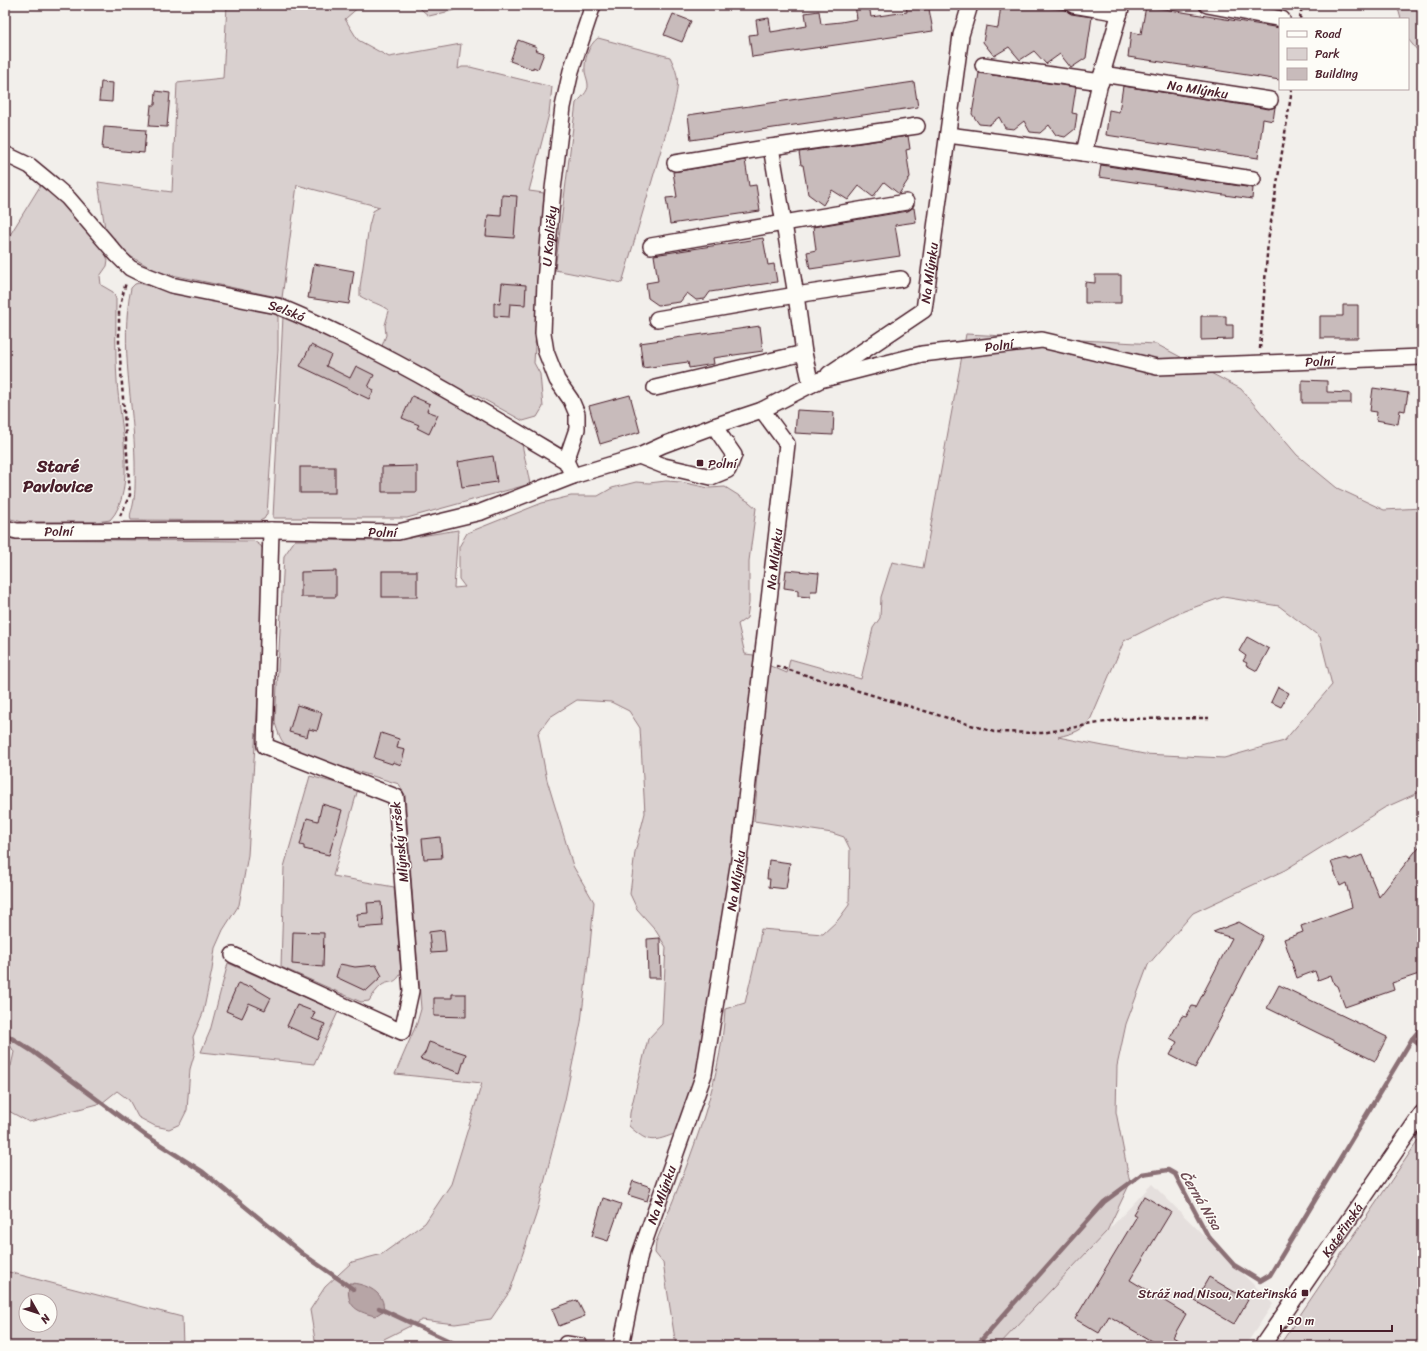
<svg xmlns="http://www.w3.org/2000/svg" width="1427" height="1351" viewBox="0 0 1427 1351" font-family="Sriracha,sans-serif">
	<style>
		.built { fill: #e5dfdd }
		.green { fill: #d9d0cf; stroke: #92787d; fill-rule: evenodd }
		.water { fill: #b7a5a6; stroke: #8b6f75 }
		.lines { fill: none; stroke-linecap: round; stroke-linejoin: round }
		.stream { stroke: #8b6f75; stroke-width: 4.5 }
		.building { fill: #c8bbbb; stroke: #4a1f2b }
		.minor-casing { stroke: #4a1f2b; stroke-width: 18 }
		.path { stroke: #4a1f2b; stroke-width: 2.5; stroke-dasharray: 4 3; stroke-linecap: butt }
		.minor { stroke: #fdfcf7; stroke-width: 15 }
		.poi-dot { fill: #4a1f2b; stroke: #fdfcf7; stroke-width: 1.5 }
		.labels { text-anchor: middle; stroke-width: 3; stroke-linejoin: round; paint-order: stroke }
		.street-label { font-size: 13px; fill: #4a1f2b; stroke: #fdfcf7 }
		.poi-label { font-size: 13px; fill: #4a1f2b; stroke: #fdfcf7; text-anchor: start }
		.water-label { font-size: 14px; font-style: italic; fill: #704e56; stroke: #fdfcf7 }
		.district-label { font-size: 17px; font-weight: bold; fill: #4a1f2b; stroke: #fdfcf7 }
	</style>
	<rect width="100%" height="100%" fill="#f2efeb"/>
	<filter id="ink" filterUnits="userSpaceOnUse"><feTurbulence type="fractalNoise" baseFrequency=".025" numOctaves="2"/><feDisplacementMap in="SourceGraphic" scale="8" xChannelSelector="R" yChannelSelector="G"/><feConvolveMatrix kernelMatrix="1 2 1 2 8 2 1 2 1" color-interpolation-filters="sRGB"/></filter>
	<g filter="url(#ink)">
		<path class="built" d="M1152,1184L1273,1304L1245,1346H998Z"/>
		<g class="green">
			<path d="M227,5H361L345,19L358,40L389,57L461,44L458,69L462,67H470L552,87L549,114L529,191L544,193L534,363L540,374L543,407L537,417L523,421L474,394L469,396L455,386L382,346L386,335L385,325L389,311C382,304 369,302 360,296V287L369,226L373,211L380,207L297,185L282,298L158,272L128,255L106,235L98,182L172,192L177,83L223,78Z"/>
			<path d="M416,5H487L485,9H459L429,16Z"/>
			<path d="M1397,5H1422V56L1408,39V19H1401Z"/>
			<path d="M598,38L670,57C681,79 678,86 673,109L622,283L555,270L576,103C580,99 589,91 588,85C588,81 586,77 585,72C584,61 588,45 598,38Z"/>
			<path d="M42,183L78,220L105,253L108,260L107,266L100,276L101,285L113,292L116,299C116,326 115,354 117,381C119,418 138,491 110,520L97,522H22L11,519L5,515V243Z"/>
			<path d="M139,283L178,294L209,299L275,313L278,317V350L267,514L264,519L259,521L131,520C129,514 132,511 133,505C136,492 135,476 135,462C134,404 119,346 131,288L135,284Z"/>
			<path d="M283,316L368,355L521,439L530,484L407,518H273Z"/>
			<path d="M966,334L1156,344L1241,389L1297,455L1337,488L1384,510L1422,508V791L1384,808L1285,870L1193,913L1148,965L1126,1024L1117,1066L1116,1112L1130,1183L1107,1231L998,1346H676L663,1263L655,1253L656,1242C686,1169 721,1088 725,1009L745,1003L759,944L761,929L823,934L838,920L849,905L850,849L844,837L832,833L754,821L768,665L787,673L790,659L861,679L873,628L880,618L881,597L892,562L923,568ZM1223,597L1279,606L1320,637L1332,685L1284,741L1224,758L1144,754L1058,737C1073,733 1082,732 1091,718L1124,641L1184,611Z"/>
			<path d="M666,481L681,482L709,488L725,487L749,502L756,508L749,561V603L747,618L738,624L745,654L754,655L732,868L699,1072L674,1134C651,1143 647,1142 629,1126L630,1113L648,1039L662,1024L666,947L654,928L637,909L630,894L635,852L645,813L640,728L629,711L611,702L577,700L550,717L538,733L547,780L573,866L594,902L590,946L581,1022L565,1100L536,1215L510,1291L491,1319L455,1324L422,1320L376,1343L374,1346H316L310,1310L325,1287L352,1262L382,1254L425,1223L451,1184L482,1083L395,1074L417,1023L421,1009L405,795L399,784L299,754C282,745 281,741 275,723L284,556L295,540L390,541L458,530L454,588L465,587L459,579V547L467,533L542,503L571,496H598L612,488L636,482L649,483Z"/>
			<path d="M5,539L254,541L261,546L267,557L248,855L239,905L223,930L215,948L212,970L203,1013L193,1037L195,1052L190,1069L187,1110L180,1124L169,1129L155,1126L138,1117L129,1100L117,1091L102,1103L29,1122L5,1109V1069L11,1066L14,1052L5,1036Z"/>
			<path d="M310,776L358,789L333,876L394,887L401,973C395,985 391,980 382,985C377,989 372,996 369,1001L361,1002L281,967L284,867Z"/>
			<path d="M228,963L338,1012L314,1064L201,1052L210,1031Z"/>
			<path d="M1422,1135V1346H1279Z"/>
			<path d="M5,1271L182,1317L183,1346H5ZM26,1301H50V1325H26Z"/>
		</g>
		<path class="water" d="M349,1283C365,1283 387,1293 383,1311L375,1316C354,1311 346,1305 349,1283Z"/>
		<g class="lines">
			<g class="stream">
				<path d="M5,1034L32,1051L145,1135L203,1172L303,1254L353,1289"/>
				<path d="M1412,1039L1422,1047"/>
				<path d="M379,1308L460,1346"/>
				<path d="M976,1346L1104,1202L1142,1174L1168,1170L1175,1174L1208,1236L1234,1265L1260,1281L1270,1275L1412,1039L1422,1027"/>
			</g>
		</g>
		<g class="building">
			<path d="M855,5H869L871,17L907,12L906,5H920L921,10L929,9L933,31L752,57L749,35L758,34L756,20L769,18L771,32L807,26L805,13L819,11L821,24L841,22L857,19Z"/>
			<path d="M1001,5H1032L1066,10L1071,14L1092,17L1086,58L1071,68L1060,54L1046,64L1034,51L1020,60L1009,47L994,56L983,42L986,26L998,28Z"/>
			<path d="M1146,6L1280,28V80L1128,57L1131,32L1141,34Z"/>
			<path d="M673,14L691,21L682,42L664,35Z"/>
			<path d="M518,40L537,47L535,50L544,53L538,69L533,67V69L529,68L510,61Z"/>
			<path d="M979,73L1076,87L1072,113L1077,114L1075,129L1065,137L1056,135L1049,125L1040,133L1030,132L1024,121L1014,129L1005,128L999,117L989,125L979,124L972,114Z"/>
			<path d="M101,82L113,83L112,102L99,101Z"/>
			<path d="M914,82L918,107L691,140L688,115Z"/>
			<path d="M1123,86L1269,109L1275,107L1273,121L1263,119L1258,158L1106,135L1109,110L1119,112Z"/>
			<path d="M156,91L170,93L167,127L149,126L151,105H155Z"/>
			<path d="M104,127L146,130L144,153L102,149Z"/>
			<path d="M908,136L910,149L906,150L910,177L899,194L884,182L873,197L859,186L848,200L832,190L823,205L808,194L803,165H801L799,152Z"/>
			<path d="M745,160L749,186L756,185L760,211L670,224L666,198L677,197L673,172Z"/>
			<path d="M1101,165L1253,188L1252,199L1099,177Z"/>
			<path d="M502,195L517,196L514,238L486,236L488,215L501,216Z"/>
			<path d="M912,208H914L916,222L895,225L900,256L810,269L807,252L816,250L813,227L908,211Z"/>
			<path d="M763,238L768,265L774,264L777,282L710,292L705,299L696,300L687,293L680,302L658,305L648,298L646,283L658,281L654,255Z"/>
			<path d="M314,264L354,271L349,304L308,298Z"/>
			<path d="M1095,275H1121V303H1085V282L1095,283Z"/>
			<path d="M502,283L526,285L525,305L510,304L509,317L494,316V303L500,304Z"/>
			<path d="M1343,305H1358V338H1320V316H1343Z"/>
			<path d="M1201,316H1226V325H1233V339L1201,340Z"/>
			<path d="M760,326L763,351L713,358L714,364L689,368L688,362L643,368L640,343Z"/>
			<path d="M311,345L331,355L326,366L350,378L356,366L374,375L368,387L374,390L369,399L300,366Z"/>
			<path d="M1302,380L1327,381V392L1351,393V403H1302Z"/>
			<path d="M1373,388L1408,393L1405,411L1400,410L1398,424L1376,420L1377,412L1370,411Z"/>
			<path d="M630,395L640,432L600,444L589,406Z"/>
			<path d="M412,396L430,404L427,411L438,415L429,434L417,428L419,425L402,418Z"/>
			<path d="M797,410L834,412L833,435L795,433Z"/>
			<path d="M493,456L497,482L462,487L458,462Z"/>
			<path d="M417,466V492H382V467Z"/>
			<rect x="300" y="467" width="35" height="26"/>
			<path d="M786,570L819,573L817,591H811L810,597L798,596V590L784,588Z"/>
			<path d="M336,571V597H301V572Z"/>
			<rect x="382" y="571" width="35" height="26"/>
			<path d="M1247,637L1269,649L1257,671L1246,665L1247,663L1243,661L1246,656L1239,651Z"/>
			<path d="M1278,687L1289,693L1281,707L1271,702Z"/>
			<path d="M297,705L322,713L317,731L309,729L307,737L289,732Z"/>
			<path d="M381,733L399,739L397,748L405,750L401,765L393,762L392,764L374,758Z"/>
			<path d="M322,804L342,810L329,855L304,849V846L300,845L307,818L318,821Z"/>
			<path d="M440,837L442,858L424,859L422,839Z"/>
			<path d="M1422,843V973L1392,983L1394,990L1345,1007L1337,986L1334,984L1331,975L1318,980L1315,971L1297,978L1284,939L1303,932L1301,926L1352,907L1346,883L1340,886L1331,862L1346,858L1350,860L1362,855L1379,897Z"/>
			<path d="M769,860L790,863L786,889L769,887L770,879H767Z"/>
			<path d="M381,902L383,926L358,928L357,914L368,913L367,903Z"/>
			<path d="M1239,922L1263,936L1195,1068L1170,1055L1177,1042L1170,1038L1182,1016L1186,1017L1192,1006L1196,1007L1232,938L1213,932Z"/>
			<path d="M444,930L446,952L431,953L429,932Z"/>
			<path d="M293,932L324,933L323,967L292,964Z"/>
			<path d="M660,938L661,978H648L647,939Z"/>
			<path d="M340,964L355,967L376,965L382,976L366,991L336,977Z"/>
			<path d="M238,983L248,987L249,985L271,998L265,1010L249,1003L242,1018L226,1011Z"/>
			<path d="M1279,985L1387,1037L1375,1061L1267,1008Z"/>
			<path d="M452,994H466V1017L434,1016V998H452Z"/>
			<path d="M297,1005L315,1012L312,1019L325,1024L318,1040L287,1026Z"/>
			<path d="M429,1042L466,1054L460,1073L420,1059L425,1053Z"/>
			<path d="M633,1181L651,1187L647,1201L628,1195Z"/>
			<path d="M1144,1196L1171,1212L1130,1280L1186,1314L1173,1337L1188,1346H1151L1153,1342L1109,1316L1099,1333L1075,1319L1137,1216L1133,1214Z"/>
			<path d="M603,1198L621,1204L608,1241L592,1236Z"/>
			<path d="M1209,1277L1248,1300L1234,1324L1195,1301Z"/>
			<path d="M577,1300L585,1316L559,1326L552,1309Z"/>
		</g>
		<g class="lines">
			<g class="minor-casing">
				<g id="minor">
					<path d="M1073,5L1120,13"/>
					<path d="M1207,5L1282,19"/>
					<path d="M983,65L1101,82"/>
					<path id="s1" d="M1102,74L1270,100"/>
					<path d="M948,135L1084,153L1102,74L1122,5"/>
					<path d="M771,147L796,295L804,353L811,385"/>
					<path d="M1084,153L1253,179"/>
					<path id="s2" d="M5,154L30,166L53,185L68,198L118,256L130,268L138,272L171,285L277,306C301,315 323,326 346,337C422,374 494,418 566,461L573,476"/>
					<path d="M675,163L771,147L917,126"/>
					<path d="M651,246L906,202"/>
					<path d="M657,319L796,295L901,279"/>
					<path id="s3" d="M829,374L924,310L961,35L970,5"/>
					<path d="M655,388L804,353"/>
					<path d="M639,456L664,466L711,477L728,470L734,455L714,426"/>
					<path id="s4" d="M566,461L577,429V414L571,400L557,380L546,352L543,333L545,282L553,189L563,107L571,71L593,5"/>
					<path id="s5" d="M5,528L17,531L271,530L398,532L481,512L573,476L639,456L663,445L714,426L762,410L820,380L922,354L1042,340L1157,367L1422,357"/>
					<path d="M233,955L402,1032L411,991L396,797L265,746L271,530"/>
					<path d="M565,1346L566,1344L580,1346"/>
					<path id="s6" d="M621,1346L640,1254L704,1074L739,860L787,444L762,410"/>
					<path id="s7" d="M1262,1346L1422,1113"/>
				</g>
			</g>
			<g class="path">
				<path d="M1300,19L1302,5"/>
				<path d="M1260,349L1268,241L1292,89"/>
				<path d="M120,516L130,495L119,343V310L126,282"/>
				<path d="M776,666L994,732L1042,733L1122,719L1209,718"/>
			</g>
			<use href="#minor" class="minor"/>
		</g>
	</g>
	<g class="poi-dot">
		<rect x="696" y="459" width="8" height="8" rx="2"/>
		<rect x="1301" y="1289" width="8" height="8" rx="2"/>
	</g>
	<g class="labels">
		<g class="street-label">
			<text dy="5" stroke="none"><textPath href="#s1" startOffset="97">Na Mlýnku</textPath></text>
			<text dy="5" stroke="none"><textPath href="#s4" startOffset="235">U Kapličky</textPath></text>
			<text dy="5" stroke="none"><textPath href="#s3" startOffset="152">Na Mlýnku</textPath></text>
			<text dy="5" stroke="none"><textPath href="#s2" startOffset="334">Selská</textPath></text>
			<text dy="5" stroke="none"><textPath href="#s5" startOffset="1026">Polní</textPath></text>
			<text dy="5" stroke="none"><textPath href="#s5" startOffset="1350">Polní</textPath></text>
			<text dy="5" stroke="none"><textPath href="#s5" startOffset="54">Polní</textPath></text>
			<text dy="5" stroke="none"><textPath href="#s5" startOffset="378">Polní</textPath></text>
			<text dy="5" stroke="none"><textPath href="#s6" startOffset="805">Na Mlýnku</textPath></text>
			<text transform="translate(399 842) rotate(-96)" y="5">Mlýnský vršek</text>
			<text dy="5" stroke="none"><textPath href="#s6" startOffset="481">Na Mlýnku</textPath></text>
			<text dy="5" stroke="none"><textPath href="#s6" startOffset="157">Na Mlýnku</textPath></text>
			<text dy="5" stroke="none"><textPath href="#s7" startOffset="141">Kateřinská</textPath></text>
		</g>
		<g class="poi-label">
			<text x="708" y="468">Polní</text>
			<text x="1297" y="1298" text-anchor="end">Stráž nad Nisou, Kateřinská</text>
		</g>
		<g class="water-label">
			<text transform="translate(1201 1200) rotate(59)" y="5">Černá Nisa</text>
		</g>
		<g class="district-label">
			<text x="58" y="472">Staré<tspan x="58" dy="20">Pavlovice</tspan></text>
		</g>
	</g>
	<rect width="1427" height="1351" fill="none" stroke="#fdfcf7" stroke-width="20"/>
	<rect x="10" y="10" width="1407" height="1331" fill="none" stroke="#4a1f2b" stroke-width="1.5" filter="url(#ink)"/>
	<rect x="1279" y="18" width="130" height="72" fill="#fdfcf7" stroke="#b5a4a5"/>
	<rect x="1287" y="31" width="20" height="6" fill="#fdfcf7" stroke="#b5a4a5"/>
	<text x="1315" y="38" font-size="12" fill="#4a1f2b">Road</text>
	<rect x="1287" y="48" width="20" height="12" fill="#d9d0cf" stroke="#b5a4a5"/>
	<text x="1315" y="58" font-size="12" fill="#4a1f2b">Park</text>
	<rect x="1287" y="68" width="20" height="12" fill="#c8bbbb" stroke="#b5a4a5"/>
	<text x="1315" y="78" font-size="12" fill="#4a1f2b">Building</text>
	<g transform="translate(38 1313) rotate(129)"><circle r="19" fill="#fdfcf7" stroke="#b5a4a5"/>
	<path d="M0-3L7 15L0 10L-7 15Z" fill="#4a1f2b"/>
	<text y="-6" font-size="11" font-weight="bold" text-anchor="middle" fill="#4a1f2b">N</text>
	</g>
	<path d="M1281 1325v6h111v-6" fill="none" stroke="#4a1f2b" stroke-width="2"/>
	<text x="1287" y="1325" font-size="12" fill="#4a1f2b" stroke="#fdfcf7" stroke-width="3" paint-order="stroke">50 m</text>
</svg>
